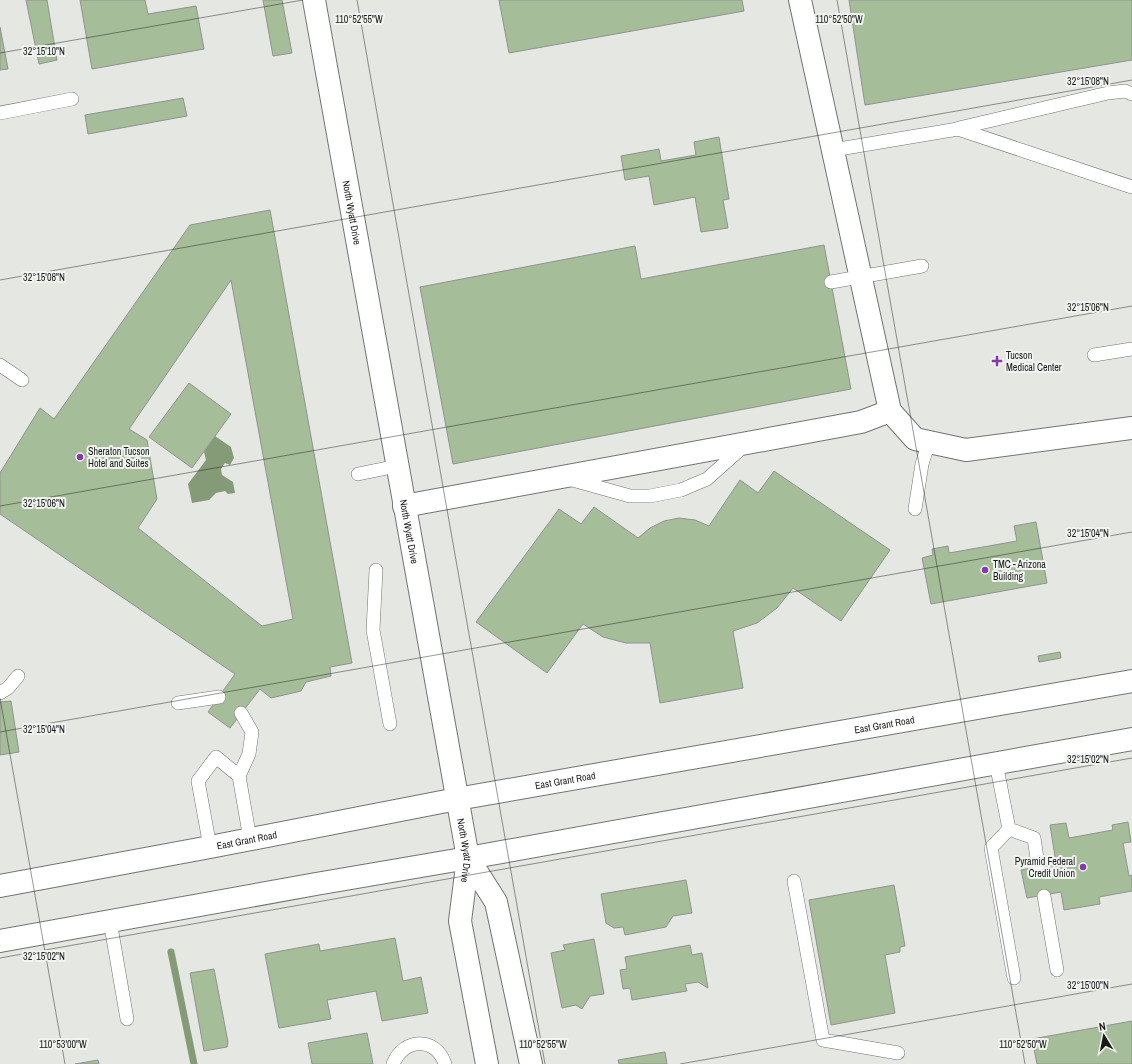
<svg xmlns="http://www.w3.org/2000/svg" width="1132" height="1064" viewBox="0 0 1132 1064" font-family="'Archivo Narrow',sans-serif">
	<style>
		.water { fill: #859b78 }
		.lines { fill: none; stroke-linecap: round; stroke-linejoin: round }
		.stream { stroke: #859b78; stroke-width: 7 }
		.building { fill: #a6bd99; stroke: #90938f; fill-rule: evenodd }
		.service-casing { stroke: #727471; stroke-width: 14 }
		.minor-casing { stroke: #727471; stroke-width: 24 }
		.primary-casing { stroke: #727471; stroke-width: 24 }
		.service { stroke: #fff; stroke-width: 13 }
		.minor { stroke: #fff; stroke-width: 22 }
		.primary { stroke: #fff; stroke-width: 22 }
		.ticks { fill: none; stroke: #191a18; stroke-width: 1; stroke-opacity: 0.45 }
		.poi-dot { fill: #8739aa; stroke: #f1f4f0; stroke-width: 1.5 }
		.labels { text-anchor: middle; stroke-width: 4; stroke-linejoin: round; paint-order: stroke }
		.street-label { font-size: 10px; fill: #191a18; stroke: #f1f4f0 }
		.poi-label { font-size: 10px; fill: #191a18; stroke: #f1f4f0; text-anchor: start }
		.ticks-label { font-size: 10px; text-anchor: middle; fill: #191a18; stroke: #f1f4f0; stroke-width: 4; stroke-linejoin: round; paint-order: stroke }
	</style>
	<rect width="100%" height="100%" fill="#e4e7e2"/>
	<path class="water" d="M215,436L231,447L234,458L230,465L225,463L221,469L222,475L233,482L235,493L228,494L225,491L216,493L209,500L192,503L188,484L206,460L204,452Z"/>
	<g class="lines">
		<path class="stream" d="M171,952L194,1064"/>
	</g>
	<g class="building">
		<path d="M26,0H47L57,60L39,64Z"/>
		<path d="M80,0H145L148,14L196,6L204,49L92,69Z"/>
		<path d="M263,0H282L292,53L273,56Z"/>
		<path d="M499,0H742L744,11L509,53Z"/>
		<path d="M849,0H1132V60L865,105Z"/>
		<path d="M0,27L8,69L0,70Z"/>
		<path d="M183,98L187,116L88,134L85,115Z"/>
		<path d="M719,137L729,199L723,200L728,228L701,232L695,197L654,205L649,176L625,180L621,156L659,149L661,161L696,155L694,142Z"/>
		<path d="M270,210L352,663L330,667L331,676L306,682L301,691L271,698L260,689L230,728L208,712L235,674L0,514V473L40,408L54,419L190,225ZM231,280L293,619L262,626L138,528L157,499L147,440L129,429Z"/>
		<path d="M824,245L851,389L453,464L420,287L635,246L641,279Z"/>
		<path d="M189,383L231,414L192,468L149,437Z"/>
		<path d="M774,471L890,550L841,621L793,588L777,608L757,623L733,631L743,688L660,703L650,643H626L603,637L583,624L547,673L476,622L559,509L581,524L594,507L638,538L650,528L664,521L679,518L695,520L709,526L740,480L758,493Z"/>
		<path d="M1036,522L1047,583L931,604L922,558L933,555L932,549L948,546L949,553L1017,541L1014,526Z"/>
		<path d="M1060,652L1061,658L1039,662L1038,656Z"/>
		<path d="M11,701L19,752L0,755V702Z"/>
		<path d="M1128,822L1131,842L1123,843L1129,876L1132,875V891L1099,897L1100,904L1064,910L1061,892L1027,898L1021,870L1056,863L1050,825L1066,823L1069,838L1113,830L1112,825Z"/>
		<path d="M686,880L692,913L673,916L666,927L625,935L623,927L614,928L606,923L601,894Z"/>
		<path d="M894,885L905,946L900,947V952L885,955L895,1013L831,1025L809,900Z"/>
		<path d="M395,938L403,981L421,977L428,1013L382,1021L376,991L327,1000L331,1019L279,1028L265,954L319,944L320,951Z"/>
		<path d="M594,939L604,994L590,996L582,1009L576,1005L562,1008L551,953L565,950L563,945Z"/>
		<path d="M690,945L692,955L702,953L708,988L698,982L685,984L687,991L632,1000L630,988L623,989L620,970L627,969L625,957Z"/>
		<path d="M214,969L228,1042L227,1047L204,1051L190,973Z"/>
		<path d="M1132,1021V1064H1037L1032,1039Z"/>
		<path d="M367,1033L373,1064H312L308,1043Z"/>
		<path d="M665,1052L667,1064H619L618,1060Z"/>
		<path d="M98,1060L99,1064H75Z"/>
	</g>
	<g class="lines">
		<g class="service-casing">
			<g id="service">
				<path d="M0,113L72,99"/>
				<path d="M959,128L1108,93L1125,91L1132,94"/>
				<path d="M833,150L958,129L1132,187"/>
				<path d="M831,282L922,266"/>
				<path d="M1094,355L1132,349"/>
				<path d="M0,365L22,380"/>
				<path d="M358,474L397,466"/>
				<path d="M569,479L630,496H650L681,490L707,479L744,446"/>
				<path d="M915,509L922,464L929,442"/>
				<path d="M376,570L373,630L390,724"/>
				<path d="M0,693L8,688L18,676"/>
				<path d="M178,703L219,697"/>
				<path d="M996,763L1009,829L991,848L1014,978"/>
				<path d="M239,776L249,754L252,732L241,713"/>
				<path d="M1009,829L1034,838L1038,865"/>
				<path d="M210,847L198,781L216,757L239,776L250,839"/>
				<path d="M794,881L823,1040L898,1053"/>
				<path d="M1044,896L1057,970"/>
				<path d="M110,921L127,1019"/>
				<path d="M393,1064C403,1038 436,1036 445,1064"/>
			</g>
		</g>
		<g class="minor-casing">
			<g id="minor">
				<path id="s1" d="M314,0L468,858L460,921L487,1064"/>
				<path d="M800,0L890,411L915,439L966,450L1132,428"/>
				<path d="M404,506L861,422L890,411"/>
				<path d="M468,858L496,902L531,1064"/>
			</g>
		</g>
		<g class="primary-casing">
			<g id="primary">
				<path id="s2" d="M0,886L210,847L457,799L1132,681"/>
				<path d="M0,941L316,884L468,858L1132,739"/>
			</g>
		</g>
		<use href="#service" class="service"/>
		<use href="#minor" class="minor"/>
		<use href="#primary" class="primary"/>
	</g>
	<path class="ticks" d="M357,0L545,1064M837,0L1025,1064M0,53L303,0M0,280L1132,80M0,506L1132,306M0,698L65,1064M0,732L1132,532M0,958L1132,758M680,1064L1132,984"/>
	<g class="poi-dot">
		<path d="M995 355h4v4h4v4h-4v4h-4v-4h-4v-4h4z"/>
		<circle cx="80" cy="457" r="4"/>
		<circle cx="985" cy="570" r="4"/>
		<circle cx="1083" cy="867" r="4"/>
	</g>
	<g class="labels">
		<g class="street-label">
			<text dy="4" stroke="none"><textPath href="#s1" startOffset="216">North Wyatt Drive</textPath></text>
			<text dy="4" stroke="none"><textPath href="#s1" startOffset="540">North Wyatt Drive</textPath></text>
			<text dy="4" stroke="none"><textPath href="#s2" startOffset="899">East Grant Road</textPath></text>
			<text dy="4" stroke="none"><textPath href="#s2" startOffset="575">East Grant Road</textPath></text>
			<text dy="4" stroke="none"><textPath href="#s2" startOffset="251">East Grant Road</textPath></text>
			<text dy="4" stroke="none"><textPath href="#s1" startOffset="864">North Wyatt Drive</textPath></text>
		</g>
		<g class="poi-label">
			<text x="1006" y="359">Tucson<tspan x="1006" dy="12">Medical Center</tspan></text>
			<text x="88" y="455">Sheraton Tucson<tspan x="88" dy="12">Hotel and Suites</tspan></text>
			<text x="993" y="568">TMC - Arizona<tspan x="993" dy="12">Building</tspan></text>
			<text x="1075" y="865" text-anchor="end">Pyramid Federal<tspan x="1075" dy="12">Credit Union</tspan></text>
		</g>
	</g>
	<g class="ticks-label">
		<text x="359" y="23">110°52'55"W</text>
		<text x="839" y="23">110°52'50"W</text>
		<text x="44" y="55">32°15'10"N</text>
		<text x="1088" y="85">32°15'08"N</text>
		<text x="44" y="281">32°15'08"N</text>
		<text x="1088" y="311">32°15'06"N</text>
		<text x="44" y="507">32°15'06"N</text>
		<text x="1088" y="537">32°15'04"N</text>
		<text x="44" y="733">32°15'04"N</text>
		<text x="1088" y="763">32°15'02"N</text>
		<text x="44" y="960">32°15'02"N</text>
		<text x="1088" y="989">32°15'00"N</text>
		<text x="63" y="1048">110°53'00"W</text>
		<text x="543" y="1048">110°52'55"W</text>
		<text x="1023" y="1048">110°52'50"W</text>
	</g>
	<g transform="translate(1104 1036) rotate(350)" stroke="#f1f4f0" stroke-width="3" paint-order="stroke">
	<path d="M0-3L7 15L0 10L-7 15Z" fill="#191a18"/>
	<text y="-6" font-size="11" font-weight="bold" text-anchor="middle" fill="#191a18">N</text>
	</g>
</svg>
